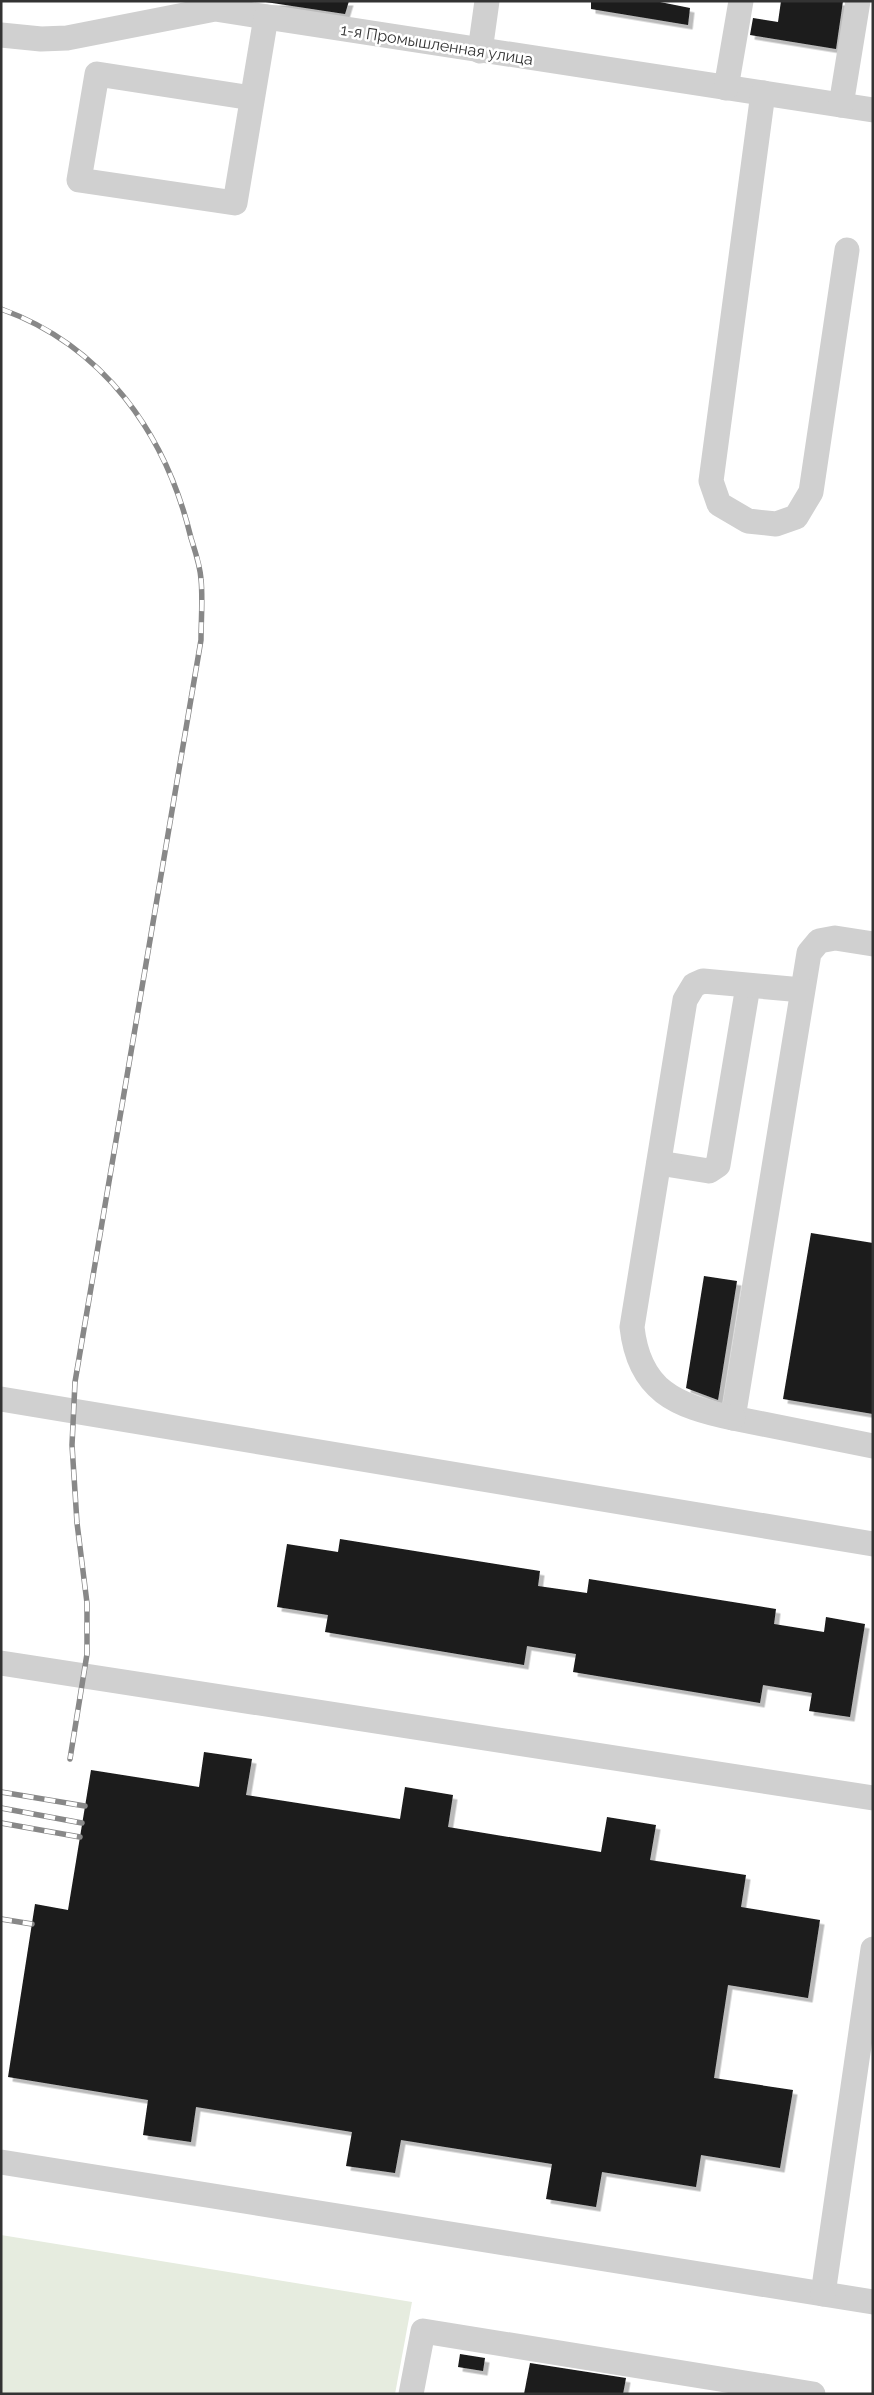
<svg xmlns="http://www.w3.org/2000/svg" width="874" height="2395" viewBox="0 0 874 2395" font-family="Raleway,sans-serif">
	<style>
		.green { fill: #e6ecdf }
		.building { fill: #1a1a1a; filter: url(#shadow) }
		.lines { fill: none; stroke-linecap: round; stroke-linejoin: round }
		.minor { stroke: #d0d0d0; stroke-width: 25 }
		.rail-casing { stroke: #888; stroke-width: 5.5 }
		.rail { stroke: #fff; stroke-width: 4; stroke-dasharray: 11; stroke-linecap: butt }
		.labels { text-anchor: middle; stroke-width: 5; stroke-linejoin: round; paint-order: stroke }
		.street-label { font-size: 16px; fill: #333; stroke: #fff }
	</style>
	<defs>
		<filter id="shadow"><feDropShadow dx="4.5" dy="4.5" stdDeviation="0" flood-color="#0004"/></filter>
	</defs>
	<rect width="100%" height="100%" fill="#fff"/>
	<path class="green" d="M1,2235L412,2302L395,2394H1Z"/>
	<g class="building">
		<path d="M259,1H349L345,14Z"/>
		<path d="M591,1H655L690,8L688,25L591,9Z"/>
		<path d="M781,1H843L836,49L750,35L753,18L778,22Z"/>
		<path d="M811,1233L873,1243V1414L783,1399Z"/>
		<path d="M704,1276L737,1281L718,1400L686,1388Z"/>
		<path d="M340,1539L540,1571L538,1586L587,1593L589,1579L776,1609L774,1624L824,1632L826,1617L865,1624L850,1717L809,1711L812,1693L763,1685L760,1703L573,1672L576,1654L527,1646L524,1665L325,1632L328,1615L277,1607L287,1544L338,1552Z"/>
		<path d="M204,1752L252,1759L246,1795L400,1819L405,1787L453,1795L448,1827L601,1852L607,1817L656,1825L650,1860L746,1875L741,1907L820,1920L808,1998L728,1985L714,2078L793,2090L780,2168L701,2155L696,2187L602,2172L596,2207L546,2199L552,2164L401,2140L395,2173L346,2166L352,2132L196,2107L191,2142L143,2135L148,2100L8,2077L35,1904L68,1910L91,1770L199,1787Z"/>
		<path d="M460,2354L485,2358L483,2371L458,2367Z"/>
		<path d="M530,2363L626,2378L623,2394H524Z"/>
	</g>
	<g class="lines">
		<g class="minor">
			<path d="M1,35L41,39L67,38L215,9L873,110"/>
			<path d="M480,51L487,1"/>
			<path d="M726,88L741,1"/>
			<path d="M763,93L711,481L719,504L748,521L776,524L796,517L811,492L847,250"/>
			<path d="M252,98L97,74L79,180L235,203L266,17"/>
			<path d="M841,105L858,1"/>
			<path d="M873,944L835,938L819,941L809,953L733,1418L873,1446"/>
			<path d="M659,1163L709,1171L718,1165L748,986"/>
			<path d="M1,1399L873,1544"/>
			<path d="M733,1418C676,1406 639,1391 632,1327L685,1000L694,985L703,981L802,990"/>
			<path d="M1,1663L873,1798"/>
			<path d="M1,2162L873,2302"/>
			<path d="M823,2294L873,1949"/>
			<path d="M411,2394L423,2331L813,2394"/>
		</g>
		<g class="rail-casing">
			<g id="rail">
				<path d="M1,309C104,346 166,434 191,538C195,551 200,565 201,579C203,599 201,620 201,640L75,1382L72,1445L77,1523L87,1603V1654L70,1759"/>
				<path d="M1,1792L85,1806"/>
				<path d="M1,1808L82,1823"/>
				<path d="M1,1823L80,1837"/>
				<path d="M1,1919L32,1924"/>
			</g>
		</g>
		<use href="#rail" class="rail"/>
	</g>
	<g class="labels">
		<g class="street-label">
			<text transform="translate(437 44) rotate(9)" y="6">1-я Промышленная улица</text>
		</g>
	</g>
	<rect width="874" height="2395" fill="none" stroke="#333333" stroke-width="5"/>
</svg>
